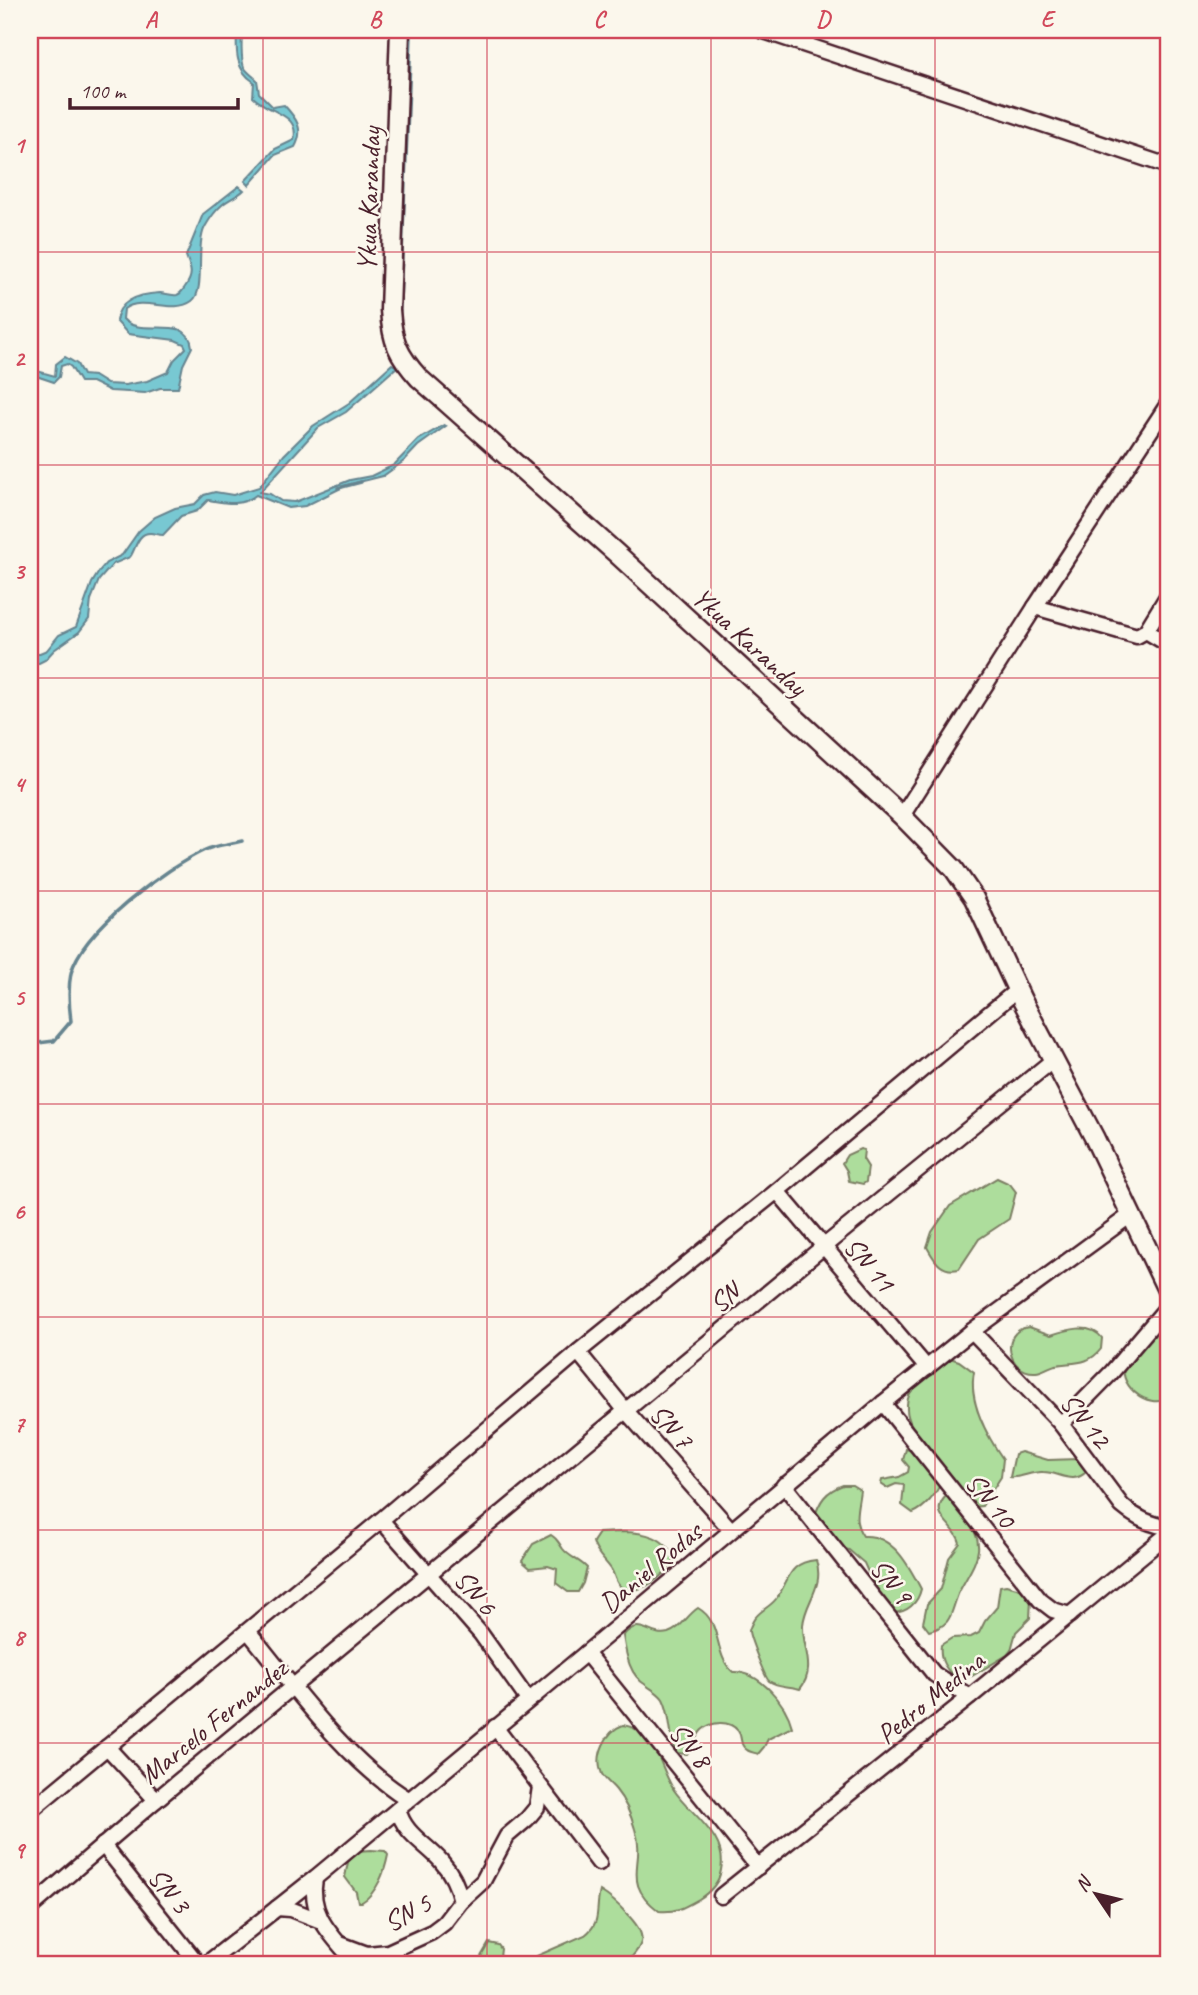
<svg xmlns="http://www.w3.org/2000/svg" width="1198" height="1995" viewBox="0 0 1198 1995" font-family="Caveat,sans-serif">
	<style>
		.green { fill: #addd9c; stroke: #7c7e64; stroke-width: 2 }
		.water { fill: #78c8d2; stroke: #66848f; stroke-width: 2 }
		.lines { fill: none; stroke-linecap: round; stroke-linejoin: round }
		.stream { stroke: #66848f; stroke-width: 3.5 }
		.minor-casing { stroke: #4a1f2b; stroke-width: 19 }
		.tertiary-casing { stroke: #4a1f2b; stroke-width: 23 }
		.minor { stroke: #fbf7ec; stroke-width: 14 }
		.tertiary { stroke: #fbf7ec; stroke-width: 18 }
		.grid { fill: none; stroke: #d1495b; stroke-width: 2; stroke-opacity: 0.55 }
		.labels { text-anchor: middle; stroke-width: 5; stroke-linejoin: round; paint-order: stroke }
		.street-label { font-size: 28px; fill: #4a1f2b; stroke: #fbf7ec }
		.neatline { fill: none; stroke: #d1495b; stroke-width: 2.5 }
		.grid-label { font-size: 23px; text-anchor: middle; font-weight: bold; fill: #d1495b }
	</style>
	<rect width="100%" height="100%" fill="#fbf7ec"/>
	<filter id="ink" filterUnits="userSpaceOnUse"><feTurbulence type="fractalNoise" baseFrequency=".0143" numOctaves="2"/><feDisplacementMap in="SourceGraphic" scale="14" xChannelSelector="R" yChannelSelector="G"/><feConvolveMatrix kernelMatrix="1 2 1 2 8 2 1 2 1" color-interpolation-filters="sRGB"/></filter>
	<g filter="url(#ink)">
		<g class="green">
			<path d="M860,1149L864,1150L863,1159L868,1167L866,1182L863,1184L849,1181L847,1171L842,1163L847,1155Z"/>
			<path d="M997,1178L1010,1184L1016,1192L1009,1219L979,1239L959,1269C941,1273 935,1261 927,1247L932,1232L950,1206Z"/>
			<path d="M1164,1320L1168,1321V1398C1148,1411 1114,1383 1126,1361C1133,1348 1154,1331 1164,1320Z"/>
			<path d="M1029,1327L1051,1335C1066,1330 1090,1322 1102,1338L1101,1349C1089,1365 1074,1362 1056,1365C1049,1366 1043,1372 1036,1372C1007,1374 999,1330 1029,1327Z"/>
			<path d="M950,1358L959,1361L974,1372C968,1401 987,1436 1003,1459L1001,1477L982,1506L973,1507C956,1486 907,1434 907,1409C906,1394 914,1386 924,1377C933,1369 939,1362 950,1358Z"/>
			<path d="M906,1449L915,1452L941,1482C936,1495 925,1508 913,1513L902,1505L904,1485L896,1484L887,1488L881,1484L882,1480L899,1477L908,1472L909,1467L903,1460Z"/>
			<path d="M1021,1452L1048,1460L1078,1459L1086,1466L1087,1471C1073,1486 1060,1472 1043,1472C1032,1471 1019,1479 1010,1477L1015,1454Z"/>
			<path d="M843,1485H852L860,1490C858,1508 852,1521 863,1536C893,1534 909,1566 921,1589C918,1603 907,1613 892,1613L880,1599L864,1563L849,1550L841,1547L814,1519C819,1501 826,1491 843,1485Z"/>
			<path d="M946,1496C954,1501 959,1508 965,1516C989,1547 976,1560 960,1590C950,1610 955,1625 929,1631L923,1623L927,1604L941,1589L949,1558L960,1543C956,1524 927,1516 946,1496Z"/>
			<path d="M621,1532C643,1532 668,1536 674,1561C665,1574 641,1597 622,1588C615,1584 615,1575 611,1569C604,1559 596,1554 593,1542L599,1533Z"/>
			<path d="M551,1535C558,1539 558,1542 563,1549C569,1557 580,1560 587,1568L583,1583L578,1592H568L556,1583L557,1569L548,1566L530,1568L522,1561L533,1544Z"/>
			<path d="M816,1560C825,1587 805,1601 803,1625C802,1648 817,1668 800,1689C791,1686 777,1687 769,1681C765,1678 749,1636 749,1631C749,1629 752,1623 753,1621C758,1611 769,1608 776,1599C790,1580 787,1563 816,1560Z"/>
			<path d="M1006,1585L1020,1589L1031,1599L1030,1618L1016,1632L1011,1650L1007,1655L972,1676L958,1677L957,1680C946,1669 939,1661 941,1645L952,1638L971,1637L979,1633L985,1621L997,1607L1000,1586Z"/>
			<path d="M698,1608C723,1622 713,1655 733,1672C759,1671 786,1703 792,1727L768,1739L764,1747L758,1754C752,1752 747,1752 743,1746C740,1742 742,1736 738,1731C730,1720 712,1721 702,1730C696,1736 692,1747 687,1754L677,1753C668,1735 672,1716 663,1699C658,1692 652,1690 646,1685C629,1675 626,1654 623,1636C640,1615 649,1638 668,1633C681,1629 687,1615 698,1608Z"/>
			<path d="M623,1725C657,1730 659,1767 674,1790C691,1815 728,1836 721,1870C719,1883 710,1892 699,1899C685,1907 675,1913 659,1911C619,1881 647,1864 635,1829C631,1815 625,1801 616,1790C612,1785 605,1780 602,1774C594,1756 606,1731 623,1725Z"/>
			<path d="M371,1850L385,1851L388,1855C385,1871 377,1893 362,1902H358L356,1892L345,1877L348,1862L357,1851Z"/>
			<path d="M600,1891C610,1897 618,1904 626,1913C648,1935 646,1944 624,1965H529L530,1959L585,1935C602,1922 595,1910 600,1891Z"/>
			<path d="M489,1943L498,1945L501,1949L499,1965H476Z"/>
		</g>
		<g class="water">
			<path d="M237,30H243C241,36 241,60 244,67C247,72 253,76 257,80L259,93L273,107L284,105C296,118 305,129 295,147L275,155L249,185L245,181L275,149L294,140C300,113 270,114 253,97L254,82C235,70 236,50 237,30Z"/>
			<path d="M411,30H412L400,320L398,300Z"/>
			<path d="M239,186L244,190C237,197 228,199 222,205C216,210 209,220 205,227C195,246 206,291 192,301C173,315 143,295 124,309L123,319C141,339 188,312 192,347L183,365L178,388H160L145,393L110,391L92,382H80L71,367L67,364L61,366L59,377L54,382L30,374V369L55,376L56,364L65,357L77,364L83,375L94,376L107,384L125,385L147,381L168,372L174,360L186,348L184,344L175,340L128,334L116,321C119,299 140,294 160,293C165,293 171,296 177,295C181,294 182,291 185,287C194,275 191,269 186,256L203,214Z"/>
			<path d="M392,364L397,367L346,412L318,428L260,492L270,494L281,501L295,502L350,480L371,476L394,465L418,440L444,425L446,426L418,446L404,461L383,476L347,485L305,506L288,508L256,495C241,507 226,503 208,500L197,511L181,516L163,535C158,535 154,533 150,533C137,533 136,549 130,557L113,564L99,580L91,600L89,619L79,632L54,650L45,660L37,664L30,663V657L47,650L59,635L76,627L92,583L100,570L106,563L122,555L139,531L155,517L175,508L195,504L204,495L215,492L233,495L259,487L284,455L313,426L349,403Z"/>
		</g>
		<g class="lines">
			<g class="stream">
				<path d="M338,488L361,482"/>
				<path d="M30,1044L54,1041L71,1021C69,1006 68,988 71,973C82,930 166,868 205,850C216,845 230,844 242,841"/>
			</g>
			<g class="minor-casing">
				<g id="minor">
					<path d="M761,30L1168,166"/>
					<path d="M1035,607L1168,404"/>
					<path d="M1146,631L1168,644"/>
					<path d="M902,816L1035,607L1137,636L1146,631L1168,595"/>
					<path d="M777,1191L927,1368"/>
					<path d="M972,1331L1061,1424L1122,1506C1136,1518 1150,1525 1168,1527"/>
					<path d="M578,1352L626,1411L731,1530"/>
					<path d="M883,1403L1040,1600L1053,1610L1070,1615"/>
					<path d="M1061,1424L1111,1373L1168,1306"/>
					<path d="M784,1485L934,1674L970,1697"/>
					<path d="M381,1520L481,1634L528,1700"/>
					<path d="M248,1631C294,1687 346,1761 408,1799"/>
					<path d="M586,1653L758,1867"/>
					<path d="M495,1727L599,1863"/>
					<path d="M107,1747L156,1800"/>
					<path d="M30,1811L381,1520L578,1352L777,1191L1017,990"/>
					<path d="M103,1845L199,1965"/>
					<path d="M315,1878C308,1917 334,1937 357,1965"/>
					<path d="M721,1896L970,1697L1168,1534"/>
					<path d="M461,1901L483,1881L507,1836L527,1819L537,1807L540,1787"/>
					<path d="M30,1908L156,1800L823,1247L1052,1061"/>
					<path d="M277,1908L290,1909L321,1921"/>
					<path d="M340,1944L367,1954L388,1952L432,1932L444,1923L461,1901C458,1887 451,1872 441,1861C425,1843 404,1834 398,1809"/>
					<path d="M205,1965L315,1878L586,1653L883,1403L972,1331L1132,1214"/>
				</g>
			</g>
			<g class="tertiary-casing">
				<path id="tertiary" d="M400,30L390,310C392,341 398,355 419,378L616,553L902,816L954,869L974,898L1022,1000L1094,1137L1168,1292"/>
			</g>
			<use href="#minor" class="minor"/>
			<use href="#tertiary" class="tertiary"/>
		</g>
	</g>
	<path class="grid" d="M263,30V1965M487,30V1965M711,30V1965M935,30V1965M30,252H1168M30,465H1168M30,678H1168M30,891H1168M30,1104H1168M30,1317H1168M30,1530H1168M30,1743H1168"/>
	<g class="labels">
		<g class="street-label">
			<text transform="translate(368 199) rotate(-88)" y="10">Ykua Karanday</text>
			<text transform="translate(750 641) rotate(43)" y="10">Ykua Karanday</text>
			<text transform="translate(870 1264) rotate(50)" y="10">SN 11</text>
			<text transform="translate(724 1297) rotate(-40)" y="10">SN</text>
			<text transform="translate(1086 1420) rotate(51)" y="10">SN 12</text>
			<text transform="translate(672 1426) rotate(48)" y="10">SN 7</text>
			<text transform="translate(991 1500) rotate(51)" y="10">SN 10</text>
			<text transform="translate(650 1567) rotate(-40)" y="10">Daniel Rodas</text>
			<text transform="translate(892 1581) rotate(52)" y="10">SN 9</text>
			<text transform="translate(476 1592) rotate(50)" y="10">SN 6</text>
			<text transform="translate(930 1697) rotate(-39)" y="10">Pedro Medina</text>
			<text transform="translate(213 1721) rotate(-39)" y="10">Marcelo Fernandez</text>
			<text transform="translate(691 1745) rotate(51)" y="10">SN 8</text>
			<text transform="translate(170 1890) rotate(51)" y="10">SN 3</text>
			<text transform="translate(407 1912) rotate(-29)" y="10">SN 5</text>
		</g>
	</g>
	<rect width="1198" height="1995" fill="none" stroke="#fbf7ec" stroke-width="77"/>
	<g transform="translate(1096 1894) rotate(305)" stroke="#fbf7ec" stroke-width="5" paint-order="stroke">
	<path d="M0-5L12 26L0 18L-12 26Z" fill="#4a1f2b"/>
	<text y="-10" font-size="19" font-weight="bold" text-anchor="middle" fill="#4a1f2b">N</text>
	</g>
	<path d="M70 98v10h168v-10" fill="none" stroke="#4a1f2b" stroke-width="3.5"/>
	<text x="80" y="98" font-size="21" fill="#4a1f2b" stroke="#fbf7ec" stroke-width="5" paint-order="stroke">100 m</text>
	<rect x="38" y="38" width="1122" height="1918" class="neatline"/>
	<g class="grid-label">
		<text x="151" y="27">A</text>
		<text x="375" y="27">B</text>
		<text x="599" y="27">C</text>
		<text x="823" y="27">D</text>
		<text x="1047" y="27">E</text>
		<text x="19" y="153">1</text>
		<text x="19" y="366">2</text>
		<text x="19" y="579">3</text>
		<text x="19" y="792">4</text>
		<text x="19" y="1005">5</text>
		<text x="19" y="1219">6</text>
		<text x="19" y="1432">7</text>
		<text x="19" y="1645">8</text>
		<text x="19" y="1858">9</text>
	</g>
</svg>
